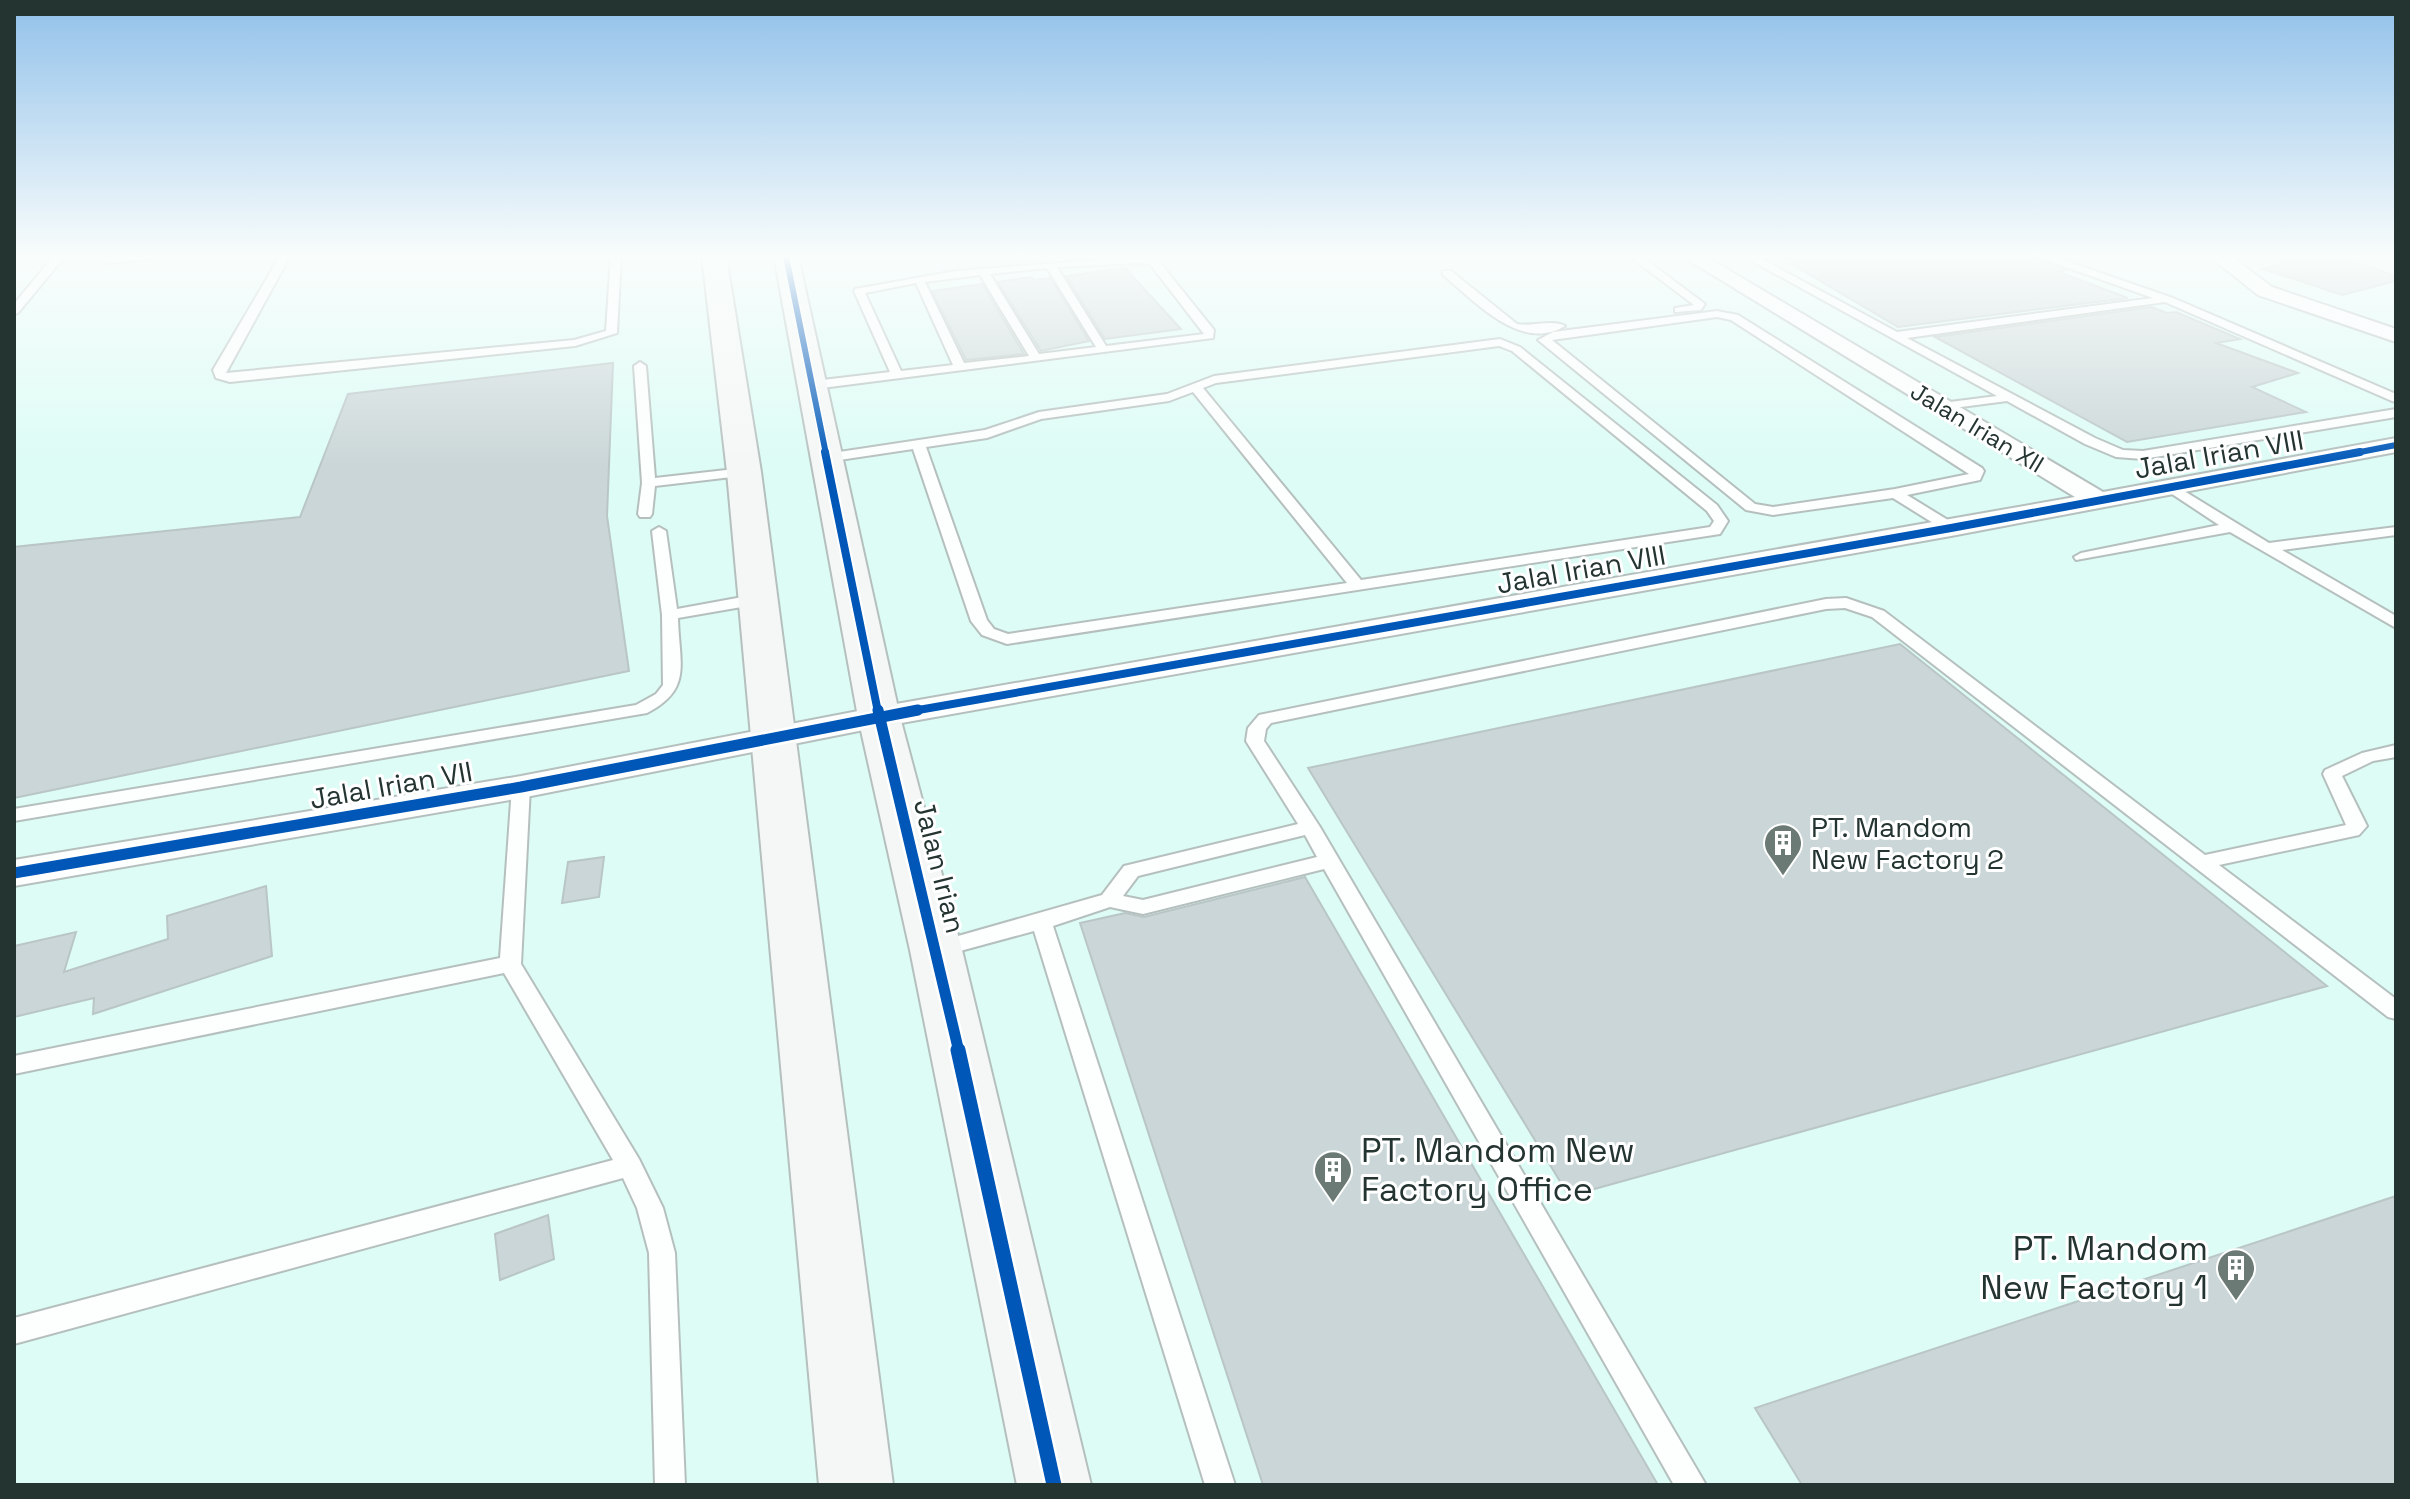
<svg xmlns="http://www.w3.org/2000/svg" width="2410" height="1499" viewBox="0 0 2410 1499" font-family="'Space Grotesk',sans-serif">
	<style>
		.built { fill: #dcfcf5 }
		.building { fill: #cad6d7; stroke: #bac6c6; stroke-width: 2 }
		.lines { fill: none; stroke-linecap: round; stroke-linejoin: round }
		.lane-casing { stroke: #b5c0be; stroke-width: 4 }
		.street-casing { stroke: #b5c0be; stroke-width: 4 }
		.secondary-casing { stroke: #b5c0be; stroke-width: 4 }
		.lane { fill: #fdfefe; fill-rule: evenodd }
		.street { fill: #fdfefe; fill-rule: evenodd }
		.secondary { fill: #f4f7f5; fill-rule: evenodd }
		.cycleway-far3-casing { stroke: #fff; stroke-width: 9 }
		.cycleway-far2-casing { stroke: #fff; stroke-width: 12 }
		.cycleway-far1-casing { stroke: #fff; stroke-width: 16 }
		.cycleway-casing { stroke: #fff; stroke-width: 20 }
		.cycleway-far3 { stroke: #0057b8; stroke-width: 6 }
		.cycleway-far2 { stroke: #0057b8; stroke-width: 8 }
		.cycleway-far1 { stroke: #0057b8; stroke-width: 11 }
		.cycleway { stroke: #0057b8; stroke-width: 15 }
		.labels { text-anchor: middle; stroke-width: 6; stroke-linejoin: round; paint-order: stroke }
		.far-street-label { font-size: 24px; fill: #243430; stroke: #fff }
		.street-label { font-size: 28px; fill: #243430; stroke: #fff }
		.poi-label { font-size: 28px; fill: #243430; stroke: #fff; text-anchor: start }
		.near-poi-label { font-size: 34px; fill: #243430; stroke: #fff; text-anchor: start }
	</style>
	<rect width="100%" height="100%" fill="#f2fbf9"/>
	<rect class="built" x="14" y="256" width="2382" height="1229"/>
	<g class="building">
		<path d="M1778,256H2032L2066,270L2059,272L2128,298L1898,327Z"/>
		<path d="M2310,256L2321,259L2336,256L2396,276V281L2342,295L2263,269Z"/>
		<path d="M1125,268L1181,329L1105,339L1066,276Z"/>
		<path d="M1031,277L1034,280L1050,278L1089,341L1041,351L998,282Z"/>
		<path d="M982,284L1024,354L966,360L932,291Z"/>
		<path d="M2151,307L2167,313L2176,312L2240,339L2216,343L2298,373L2252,387L2306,412L2127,442L1935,337Z"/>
		<path d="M613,363L607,516L629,671L14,798V547L300,517L348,394Z"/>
		<path d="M1900,644L2327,986L1569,1196L1308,768Z"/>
		<path d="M604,857L599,897L562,903L568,862Z"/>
		<path d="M1305,877L1658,1485H1263L1080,923L1125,913L1144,917Z"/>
		<path d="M266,886L272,956L93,1014L94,998L14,1017V946L76,932L64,972L168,939L167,916Z"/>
		<path d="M2396,1196V1485H1802L1755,1408Z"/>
		<path d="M548,1215L554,1259L500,1280L495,1234Z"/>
	</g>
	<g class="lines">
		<g class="lane-casing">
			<g id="lane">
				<path d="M54,256H65L18,313L14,314V304Z"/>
				<path d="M101,256L111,257L180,256L107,263Z"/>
				<path d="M280,256H290L226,373L574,340L606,331L611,256H621L617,333L575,346L230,382L216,378L213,370Z"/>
				<path d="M1629,256H1641L1705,304L1701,310L1675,312V308L1694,305Z"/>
				<path d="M1743,256H1756L1897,332L2153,298L2035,256H2051L2173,298L2396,394V402L2392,401L2165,302L1907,338L2095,438L2123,450L2143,451L2396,409V417L2143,459L2116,457L2085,444L2007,401L1938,410V404L1942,403L1997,396Z"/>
				<path d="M1137,257L1157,259L1214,330L1213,338L814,389L808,385L814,381L890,372L854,291L855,289L956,271ZM1137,263L1150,264L1204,334L1106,346L1057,267ZM1047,268L1096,347L1039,354L990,274ZM980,275L1029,356L964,363L925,282ZM916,283L953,365L901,371L865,293Z"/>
				<path d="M1443,271H1451L1517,324C1532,327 1553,319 1565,326C1521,353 1475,301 1443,275Z"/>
				<path d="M1717,311L1738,315L1982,468L1984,471L1980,480L1907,495L1956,525V531H1946L1893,498L1773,515L1746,510L1538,340L1553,332ZM1717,317L1731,320L1969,474L1895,489L1773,507L1755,504L1552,340Z"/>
				<path d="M1500,339L1520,347L1717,505L1728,521L1720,534L1007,644L982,635L971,621L913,449L826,462L819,458L826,454L985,430L1039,412L1167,394L1214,376ZM1499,346L1512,351L1707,511L1714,521L1710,527L1361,580L1203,388L1216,383ZM1193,392L1347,583L1008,634L994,629L987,620L926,447L987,438L1041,419L1169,401Z"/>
				<path d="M640,362L646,366L655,478L744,468L749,469V475L655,486L652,514L650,517H640L638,514L642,483L634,366Z"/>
				<path d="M2171,483L2269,543L2396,527V535L2282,550L2396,616V628L2230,532L2076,560L2074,557L2081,553L2219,525L2166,490V484Z"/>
				<path d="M659,527L666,531L677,609L759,594L767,599L759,604L678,618C679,664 693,689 647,713L14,821V809L636,705L656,694L663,685L662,615L652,531Z"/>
				<path d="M1846,598L1884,611L2205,855L2346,825L2323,774L2325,770L2362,753L2396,745V757L2373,761L2342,776L2367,826L2359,835L2219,865L2396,999V1019L2388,1017L1872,617L1845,608L1826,609L1271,723L1266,729L1264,741L1320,827L1706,1485H1674L1324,869L1143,914L1110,907L1053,926L1235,1485H1205L1034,931L938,957L930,954L927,949L930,944L1102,895L1124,866L1298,824L1246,741L1248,728L1259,715L1826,599ZM1305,835L1317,857L1143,900L1123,896L1138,876Z"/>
				<path d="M521,781L530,787L521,964L639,1159L663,1208L675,1253L685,1485H655L649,1253L637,1208L623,1178L14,1344V1318L613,1160L504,973L14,1074V1056L500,958L512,787Z"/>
			</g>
		</g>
		<g class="street-casing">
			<g id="street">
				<path d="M1682,256H1705L2103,492L2396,438V452L1951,536L879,727L521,798L14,886V860L521,776L879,707L2075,497Z"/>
				<path d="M2209,256H2231L2272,287L2396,329V342L2258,295Z"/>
			</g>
		</g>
		<g class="secondary-casing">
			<g id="secondary">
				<path d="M702,256H726L761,472L893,1485H819L727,472Z"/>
				<path d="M774,256H798L900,717L962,950L1091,1485H1017L910,950L858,717Z"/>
			</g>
		</g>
		<use href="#lane" class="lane"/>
		<use href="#street" class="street"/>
		<use href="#secondary" class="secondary"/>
		<g class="cycleway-far3-casing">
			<g id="cycleway-far3">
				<path d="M786,256L826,454"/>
				<path d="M2350,454L2396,445"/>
			</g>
		</g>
		<g class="cycleway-far2-casing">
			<g id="cycleway-far2">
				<path d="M825,452L878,712"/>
				<path d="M907,712L1951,528L2360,452"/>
			</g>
		</g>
		<g class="cycleway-far1-casing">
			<g id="cycleway-far1">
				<path d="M878,710L959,1052"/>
				<path d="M14,873L521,787L918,710"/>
			</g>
		</g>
		<g class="cycleway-casing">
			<path id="cycleway" d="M958,1050L1054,1485"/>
		</g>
		<use href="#cycleway-far3" class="cycleway-far3"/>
		<use href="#cycleway-far2" class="cycleway-far2"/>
		<use href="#cycleway-far1" class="cycleway-far1"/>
		<use href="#cycleway" class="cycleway"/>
	</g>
	<linearGradient id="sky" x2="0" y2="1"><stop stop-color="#91c1ea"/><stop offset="0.55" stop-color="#f9fdfc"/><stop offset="1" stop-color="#f9fdfc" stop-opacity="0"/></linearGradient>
	<rect width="2410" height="466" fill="url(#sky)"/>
	<defs>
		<g id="building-pin" transform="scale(2)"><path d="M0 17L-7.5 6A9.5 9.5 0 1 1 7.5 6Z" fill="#6c7a76" stroke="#fff"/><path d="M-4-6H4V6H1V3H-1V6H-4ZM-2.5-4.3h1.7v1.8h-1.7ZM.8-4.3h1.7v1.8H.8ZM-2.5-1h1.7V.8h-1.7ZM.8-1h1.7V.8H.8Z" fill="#fff"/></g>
	</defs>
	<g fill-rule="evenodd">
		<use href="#building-pin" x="1783" y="843"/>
		<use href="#building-pin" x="1333" y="1170"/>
		<use href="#building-pin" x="2236" y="1268"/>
	</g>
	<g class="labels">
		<g class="far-street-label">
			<text transform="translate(1977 428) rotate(31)" y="8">Jalan Irian XII</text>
		</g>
		<g class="street-label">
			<text transform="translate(2219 454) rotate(-10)" y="10">Jalal Irian VIII</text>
			<text transform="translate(1581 569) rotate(-10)" y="10">Jalal Irian VIII</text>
			<text transform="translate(391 785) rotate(-10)" y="10">Jalal Irian VII</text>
			<text transform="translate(940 866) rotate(76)" y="10">Jalan Irian</text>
		</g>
		<g class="poi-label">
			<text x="1811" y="837">PT. Mandom<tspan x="1811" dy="32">New Factory 2</tspan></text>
		</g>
		<g class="near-poi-label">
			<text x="1361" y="1162">PT. Mandom New<tspan x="1361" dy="39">Factory Office</tspan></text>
			<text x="2208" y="1260" text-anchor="end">PT. Mandom<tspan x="2208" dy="39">New Factory 1</tspan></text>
		</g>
	</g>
	<rect width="2410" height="1499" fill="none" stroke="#243430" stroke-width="32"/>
</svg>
